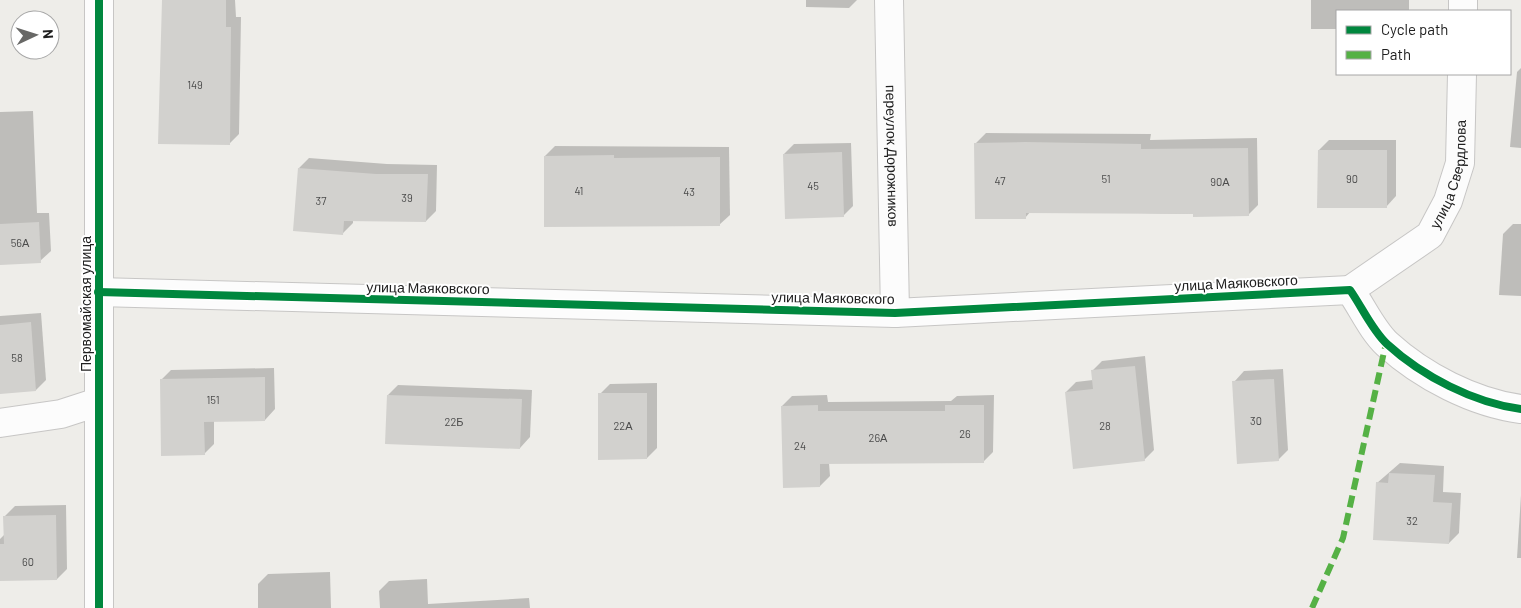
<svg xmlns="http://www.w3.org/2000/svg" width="1521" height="608" viewBox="0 0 1521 608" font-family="Barlow,sans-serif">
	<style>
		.shadow { fill: #0003 }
		.building { fill: #d2d1ce }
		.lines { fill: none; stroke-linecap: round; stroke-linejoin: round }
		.minor-casing { stroke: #c7c6c5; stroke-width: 30 }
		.minor { stroke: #fcfcfc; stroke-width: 28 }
		.quiet { stroke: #55b145; stroke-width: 6; stroke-dasharray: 12 6; stroke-linecap: butt }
		.cycleway-casing { stroke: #fff; stroke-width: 11 }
		.cycleway { stroke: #00873e; stroke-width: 8 }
		.labels { text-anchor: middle; stroke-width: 4; stroke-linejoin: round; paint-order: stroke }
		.number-label { font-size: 11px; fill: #4c4c4c }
		.street-label { font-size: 14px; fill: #202020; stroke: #fff }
	</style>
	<rect width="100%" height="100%" fill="#eeede9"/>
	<g class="shadow">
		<path d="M163,0H235L236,17H241L239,134L229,144L159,143Z"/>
		<path d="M806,0H857L849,8L806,7Z"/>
		<path d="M1311,0H1409V11H1337V29H1311Z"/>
		<path d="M1521,68V148L1510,147L1517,72Z"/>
		<path d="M33,111L37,213H49L51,251L40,261L0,263V112Z"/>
		<path d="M986,133L1151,134L1150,140L1257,138L1258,205L1248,215L1031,211L1025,218L976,143Z"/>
		<path d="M1329,140H1396V196L1386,207L1319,150Z"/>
		<path d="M851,143L853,206L843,216L784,154L794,144Z"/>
		<path d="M555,146L729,147L730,215L719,225L545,156Z"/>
		<path d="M309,158L387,164L437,165L436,211L426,221L353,220V223L343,233L299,168Z"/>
		<path d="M1513,224H1521V296L1499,295L1503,234Z"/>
		<path d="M41,313L46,380L36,390L0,393V316Z"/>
		<path d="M1145,356L1154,450L1144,460L1066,392L1076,382L1093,380L1092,371L1102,361Z"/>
		<path d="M274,368L275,409L265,420L214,421V444L204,454L161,380L171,370Z"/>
		<path d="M1283,369L1288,450L1278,460L1234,382L1244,371Z"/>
		<path d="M657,383V448L647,458L600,394L610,384Z"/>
		<path d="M398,385L532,390L530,437L520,448L388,395Z"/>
		<path d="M827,395L828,402L951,401L957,396L994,395L993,452L983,462L829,463L830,476L820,486L782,406L792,396Z"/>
		<path d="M1400,463L1444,466L1443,492L1461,493L1459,533L1449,543L1377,483Z"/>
		<path d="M1521,495V558H1517Z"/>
		<path d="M66,505L67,569L57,579L0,580V539L5,534V516L15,506Z"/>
		<path d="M330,572L331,608H258V584L268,574Z"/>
		<path d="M427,579L428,604L529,598L530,608H380L379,591L389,581Z"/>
	</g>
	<g class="building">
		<path d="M162,0H226V27H231L230,145L158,144Z"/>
		<path d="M1025,142L1141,144V149L1248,148L1249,216L1193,217V214L1026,213V219H975L974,143Z"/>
		<path d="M1318,150H1387V208H1317Z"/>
		<path d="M842,152L844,217L785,219L783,154Z"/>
		<path d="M614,155V158L720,157V226L544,227V156Z"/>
		<path d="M298,168L376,174H428L426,222L344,221L343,235L293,231Z"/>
		<path d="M39,222L41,263L0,265V224Z"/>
		<path d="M31,322L36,391L0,394V325Z"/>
		<path d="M1135,366L1145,461L1073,469L1065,392L1093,389L1091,370Z"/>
		<path d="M265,377V421L204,422L205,455L161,456L160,379Z"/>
		<path d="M1274,379L1279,461L1237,464L1232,381Z"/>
		<path d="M598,393H647V459L598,460Z"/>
		<path d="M387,395L522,399L520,449L385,444Z"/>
		<path d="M818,405V411H945V405H984V463L820,464V487L783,488L781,406Z"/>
		<path d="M1389,473L1435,475L1433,502L1452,503L1449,544L1373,540L1376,482L1388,483Z"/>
		<path d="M56,515L57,580L0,581V544H4L3,516Z"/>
	</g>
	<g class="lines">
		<g class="minor-casing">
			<g id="minor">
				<path id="s1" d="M889,0L895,313"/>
				<path d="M1463,11V0"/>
				<path id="s2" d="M1350,290L1430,235L1448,201L1460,163L1462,74"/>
				<path d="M98,292L895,313L1350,290C1362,307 1372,330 1387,344C1422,376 1474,403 1521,409"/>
				<path d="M0,423L61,414L98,402"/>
				<path d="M99,608V0"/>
			</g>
		</g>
		<use href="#minor" class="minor"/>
		<path class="quiet" d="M1312,608L1343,538L1386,343"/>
		<g class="cycleway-casing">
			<g id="cycleway">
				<path d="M98,292L895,313L1350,290C1362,307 1372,330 1387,344C1422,376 1474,403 1521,409"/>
				<path d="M99,608V0"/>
			</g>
		</g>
		<use href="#cycleway" class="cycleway"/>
	</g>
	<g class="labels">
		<g class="number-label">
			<text x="195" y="89">149</text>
			<text x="1106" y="183">51</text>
			<text x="1352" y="183">90</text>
			<text x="1000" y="185">47</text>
			<text x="1220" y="186">90А</text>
			<text x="813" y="190">45</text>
			<text x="579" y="195">41</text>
			<text x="689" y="196">43</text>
			<text x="407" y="202">39</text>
			<text x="321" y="205">37</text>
			<text x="20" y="247">56А</text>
			<text x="17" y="362">58</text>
			<text x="213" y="404">151</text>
			<text x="1256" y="425">30</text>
			<text x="454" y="426">22Б</text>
			<text x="623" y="430">22А</text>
			<text x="1105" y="430">28</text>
			<text x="965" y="438">26</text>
			<text x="878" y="442">26А</text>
			<text x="800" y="450">24</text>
			<text x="1412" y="525">32</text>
			<text x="28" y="566">60</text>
		</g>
		<g class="street-label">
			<text dy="5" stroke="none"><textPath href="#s1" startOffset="156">переулок Дорожников</textPath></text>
			<text dy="5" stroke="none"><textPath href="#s2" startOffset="162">улица Свердлова</textPath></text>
			<text transform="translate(1236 283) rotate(-3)" y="5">улица Маяковского</text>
			<text transform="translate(428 288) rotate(1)" y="5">улица Маяковского</text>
			<text transform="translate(833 298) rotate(1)" y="5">улица Маяковского</text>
			<text transform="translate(86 304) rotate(-90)" y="5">Первомайская улица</text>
		</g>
	</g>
	<rect x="1336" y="10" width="175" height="65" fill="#ffffff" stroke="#a6a6a6"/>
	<rect x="1346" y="26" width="25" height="8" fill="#00873e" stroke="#a6a6a6"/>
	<text x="1381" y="35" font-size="15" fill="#202020">Cycle path</text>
	<rect x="1346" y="51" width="25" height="8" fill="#55b145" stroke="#a6a6a6"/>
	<text x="1381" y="60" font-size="15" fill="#202020">Path</text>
	<g transform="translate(35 35) rotate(86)"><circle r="24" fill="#ffffff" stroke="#a6a6a6"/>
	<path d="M0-4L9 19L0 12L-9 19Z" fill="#686866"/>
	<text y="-8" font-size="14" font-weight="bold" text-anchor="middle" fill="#202020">N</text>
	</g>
</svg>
